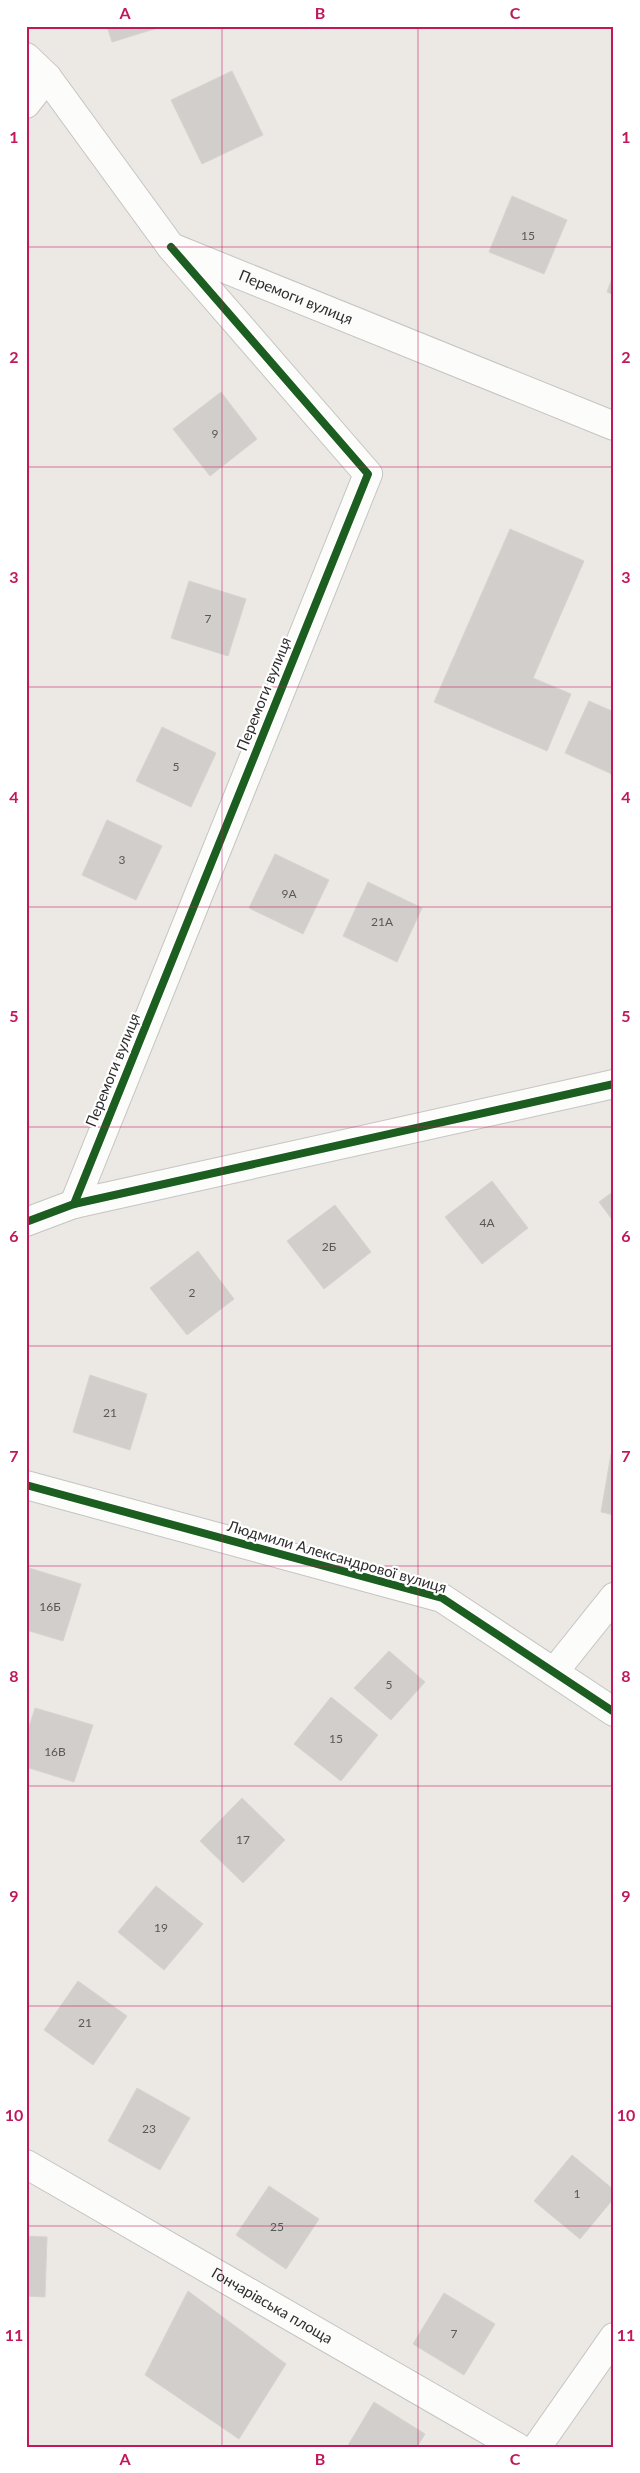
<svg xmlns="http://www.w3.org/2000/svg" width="640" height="2473" viewBox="0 0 640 2473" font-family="Lato,sans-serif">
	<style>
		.building { fill: #d1cecb; stroke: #d7d4d0 }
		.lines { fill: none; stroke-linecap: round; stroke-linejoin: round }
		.minor-casing { stroke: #c5c4c5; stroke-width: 30 }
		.minor { stroke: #fcfcfb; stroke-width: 28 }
		.cycleway-casing { stroke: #fff; stroke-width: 11 }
		.cycleway { stroke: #1b5e20; stroke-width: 8 }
		.grid { fill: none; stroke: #c2185b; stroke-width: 1; stroke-opacity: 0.55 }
		.labels { text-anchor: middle; stroke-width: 4.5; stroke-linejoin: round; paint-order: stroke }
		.number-label { font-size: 12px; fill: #585857 }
		.street-label { font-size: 15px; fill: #2e2e2e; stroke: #fff }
		.neatline { fill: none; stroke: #c2185b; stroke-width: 2 }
		.grid-label { font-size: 16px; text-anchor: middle; font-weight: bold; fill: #c2185b }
	</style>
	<rect width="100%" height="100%" fill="#ece8e4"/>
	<g class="building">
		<path d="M107,26H164L112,42Z"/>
		<path d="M232,71L263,135L202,164L171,100Z"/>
		<path d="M512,196L567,220L544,274L489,252Z"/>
		<path d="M614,273V295L607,292Z"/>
		<path d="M221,392L257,439L210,476L173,429Z"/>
		<path d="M510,529L584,561L533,678L571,694L547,751L434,702Z"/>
		<path d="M189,581L246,599L228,656L171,638Z"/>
		<path d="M589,701L614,712V775L565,753Z"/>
		<path d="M162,727L216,753L191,807L136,781Z"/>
		<path d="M107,820L162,846L136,900L82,875Z"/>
		<path d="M275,854L329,880L303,934L249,908Z"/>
		<path d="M368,882L422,908L397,962L343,936Z"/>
		<path d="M492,1181L528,1228L482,1264L445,1217Z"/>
		<path d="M614,1191V1222L599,1202Z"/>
		<path d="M335,1205L371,1252L324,1289L287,1241Z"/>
		<path d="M198,1251L234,1299L187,1335L150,1288Z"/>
		<path d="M90,1375L147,1394L130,1450L73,1432Z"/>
		<path d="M611,1454H614V1515L601,1512Z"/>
		<path d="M26,1567L81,1584L63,1641L26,1630Z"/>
		<path d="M389,1651L425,1682L391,1720L354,1688Z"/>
		<path d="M331,1697L378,1735L341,1781L294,1744Z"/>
		<path d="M35,1708L93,1725L74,1782L26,1767V1737Z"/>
		<path d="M242,1798L285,1840L243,1883L200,1841Z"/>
		<path d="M156,1886L203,1924L164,1970L118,1932Z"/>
		<path d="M78,1981L127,2016L93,2065L44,2030Z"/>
		<path d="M137,2088L190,2118L160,2170L108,2141Z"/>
		<path d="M572,2155L614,2190V2198L580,2239L534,2201Z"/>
		<path d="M269,2186L319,2219L286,2269L236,2235Z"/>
		<path d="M26,2236L47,2237L45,2297L26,2296Z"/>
		<path d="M188,2291L286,2364L239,2439L145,2375Z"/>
		<path d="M444,2293L495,2324L464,2375L413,2344Z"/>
		<path d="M374,2402L425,2434L417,2447H347Z"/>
	</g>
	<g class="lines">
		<g class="minor-casing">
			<g id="minor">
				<path id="s1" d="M26,57L47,77L171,247L614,426"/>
				<path d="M26,104L47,77"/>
				<path d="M74,1204L368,474L171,247"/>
				<path d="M26,1222L74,1204L614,1084"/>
				<path d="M26,1485L442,1598L614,1712"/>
				<path d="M554,1672L614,1597"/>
				<path id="s2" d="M26,2164L517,2447"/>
				<path d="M537,2447L614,2337"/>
			</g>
		</g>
		<use href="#minor" class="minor"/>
		<g class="cycleway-casing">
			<g id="cycleway">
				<path d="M74,1204L368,474L171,247"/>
				<path d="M26,1222L74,1204L614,1084"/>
				<path d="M26,1485L442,1598L614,1712"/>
			</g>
		</g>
		<use href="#cycleway" class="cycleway"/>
	</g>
	<path class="grid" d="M222,26V2447M418,26V2447M26,247H614M26,467H614M26,687H614M26,907H614M26,1127H614M26,1346H614M26,1566H614M26,1786H614M26,2006H614M26,2226H614"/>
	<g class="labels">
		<g class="number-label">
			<text x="528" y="240">15</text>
			<text x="215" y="438">9</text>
			<text x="208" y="623">7</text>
			<text x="176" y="771">5</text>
			<text x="122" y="864">3</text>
			<text x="289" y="898">9А</text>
			<text x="382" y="926">21А</text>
			<text x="487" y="1227">4А</text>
			<text x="329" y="1251">2Б</text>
			<text x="192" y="1297">2</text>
			<text x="110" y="1417">21</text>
			<text x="50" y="1611">16Б</text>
			<text x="389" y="1689">5</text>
			<text x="336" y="1743">15</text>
			<text x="55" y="1756">16В</text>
			<text x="243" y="1844">17</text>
			<text x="161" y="1932">19</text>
			<text x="85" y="2027">21</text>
			<text x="149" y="2133">23</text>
			<text x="577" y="2198">1</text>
			<text x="277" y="2231">25</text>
			<text x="454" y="2338">7</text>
		</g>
		<g class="street-label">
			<text dy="5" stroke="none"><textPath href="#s1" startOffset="374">Перемоги вулиця</textPath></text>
			<text transform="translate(264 694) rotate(-68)" y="5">Перемоги вулиця</text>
			<text transform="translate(113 1070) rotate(-68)" y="5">Перемоги вулиця</text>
			<text transform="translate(337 1557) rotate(16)" y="5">Людмили Александрової вулиця</text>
			<text dy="5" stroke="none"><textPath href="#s2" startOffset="284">Гончарівська площа</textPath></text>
		</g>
	</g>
	<rect width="640" height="2473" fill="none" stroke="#ffffff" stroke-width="55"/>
	<rect x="28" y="28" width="584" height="2418" class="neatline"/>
	<g class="grid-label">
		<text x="125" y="19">A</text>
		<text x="320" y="19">B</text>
		<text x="515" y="19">C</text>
		<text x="14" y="143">1</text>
		<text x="626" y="143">1</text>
		<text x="14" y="363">2</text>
		<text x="626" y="363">2</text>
		<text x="14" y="583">3</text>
		<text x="626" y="583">3</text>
		<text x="14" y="803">4</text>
		<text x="626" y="803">4</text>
		<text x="14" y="1022">5</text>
		<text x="626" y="1022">5</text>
		<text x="14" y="1242">6</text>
		<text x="626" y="1242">6</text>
		<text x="14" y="1462">7</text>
		<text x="626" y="1462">7</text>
		<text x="14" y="1682">8</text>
		<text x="626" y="1682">8</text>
		<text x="14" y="1902">9</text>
		<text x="626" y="1902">9</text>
		<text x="14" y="2121">10</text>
		<text x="626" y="2121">10</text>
		<text x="14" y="2341">11</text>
		<text x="626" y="2341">11</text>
		<text x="125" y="2465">A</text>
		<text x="320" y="2465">B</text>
		<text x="515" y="2465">C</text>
	</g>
</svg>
